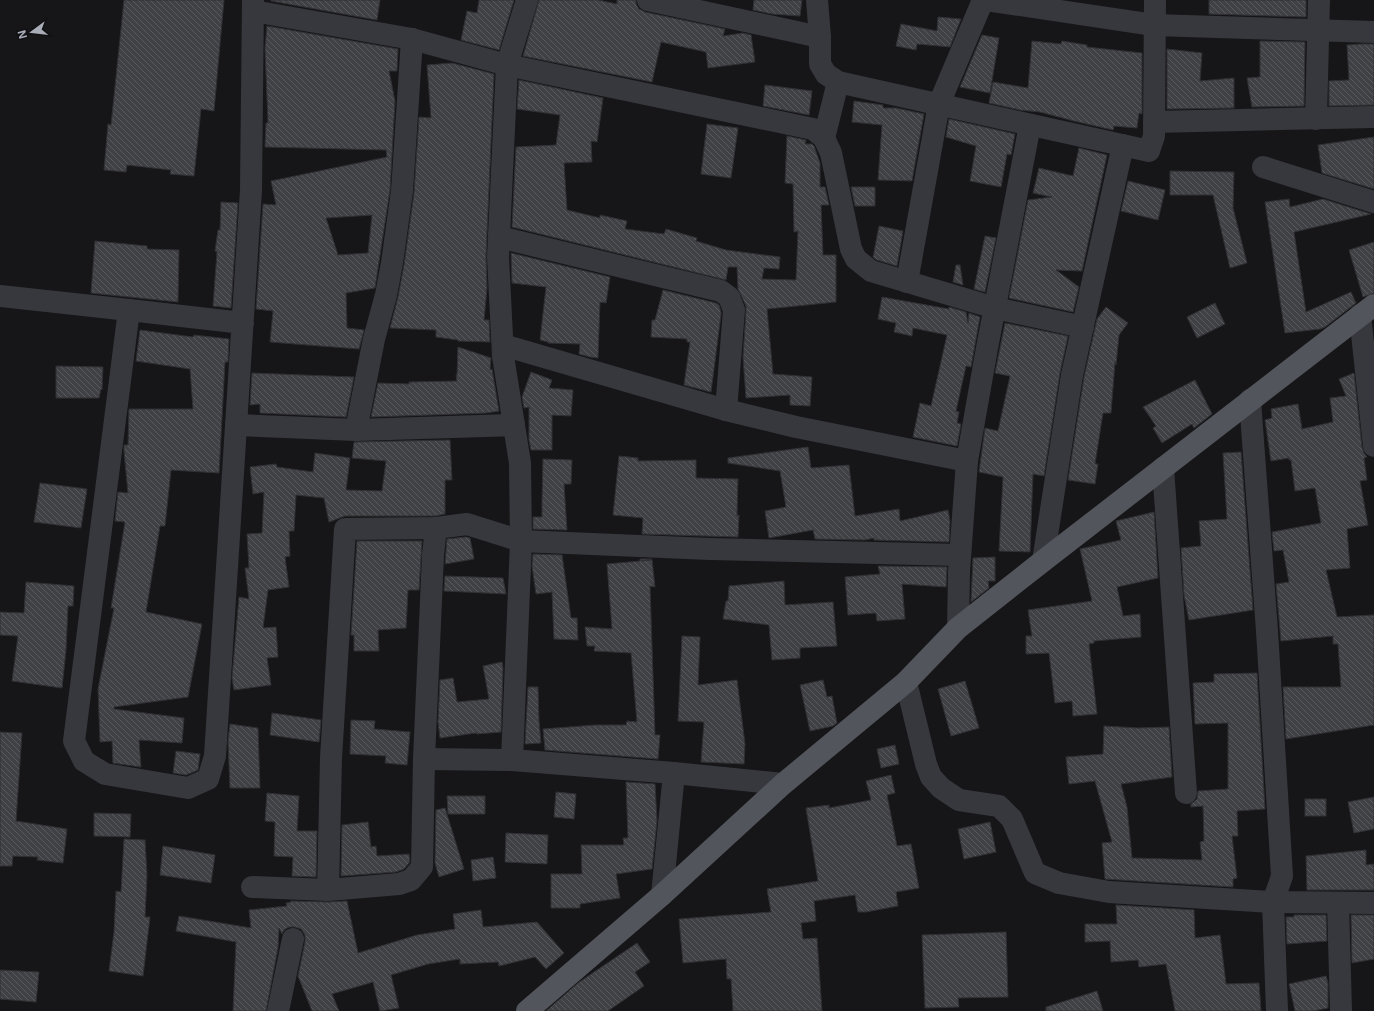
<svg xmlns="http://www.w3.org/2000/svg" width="1374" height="1011" viewBox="0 0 1374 1011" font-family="Inter,sans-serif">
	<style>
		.building { fill: url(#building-back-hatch); stroke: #303034; fill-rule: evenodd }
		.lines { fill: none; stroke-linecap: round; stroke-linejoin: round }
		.minor { stroke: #37383d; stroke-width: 22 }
		.major { stroke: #53555c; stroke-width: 22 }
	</style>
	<defs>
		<pattern id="building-back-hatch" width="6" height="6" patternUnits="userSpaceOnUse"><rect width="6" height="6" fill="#404145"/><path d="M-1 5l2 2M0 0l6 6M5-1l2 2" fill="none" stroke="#595a5e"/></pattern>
	</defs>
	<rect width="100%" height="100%" fill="#161618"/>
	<g class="building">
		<path d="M124,0H224L214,111L201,109L194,176L170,174L171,170L127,165L126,172L104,170L108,124L111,125Z"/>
		<path d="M271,0H380L377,20L271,1Z"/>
		<path d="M479,0H514L499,50L461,40L467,11L477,13Z"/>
		<path d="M539,0H598L617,4V0H636V4L639,9L645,12L725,29L723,36L743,33L751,35L755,62L708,68L706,52L661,42L652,82L523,56Z"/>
		<path d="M754,0H802L800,16L772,14L753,10Z"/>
		<path d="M1209,0H1306V17L1209,14Z"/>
		<path d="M938,17L961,19L950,47L917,44L916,50L896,46L901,24L937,31Z"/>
		<path d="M267,26L398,49L397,71H389L395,101L390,190L375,288L346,293L347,328L364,330L359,349L270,342L273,311L256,309L263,204L276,205L271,181L387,157L386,150L265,147L266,123H268L265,48ZM372,215L368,253L338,255L326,218Z"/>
		<path d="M982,35L999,38L990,93L960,87Z"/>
		<path d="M1032,41L1061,44L1062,41L1087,45V47L1142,53V114L1139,113L1137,128L1114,126L1113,130L1074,121L1040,112L1020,110L989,103L993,82L1028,88Z"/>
		<path d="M1260,41L1305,42L1304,106L1252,107L1247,78L1260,77Z"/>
		<path d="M1361,44H1374V105L1329,106V81L1349,80L1347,45Z"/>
		<path d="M1167,49L1202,53L1200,81L1234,78V108L1167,109Z"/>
		<path d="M452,63L494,74L486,256L487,288L484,320H489L490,342L458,341V340L436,337V330L390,328L398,297L404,265L414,193L419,117L431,118L427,65Z"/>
		<path d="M519,80L603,98L597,142L591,141L592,162L564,163L567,210L600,218V215L627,221L625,229L664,234L666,229L697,238L696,241L726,250L780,257L779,269L764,268L762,279L796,280L798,231L794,232L793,184L785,183L787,136L806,140L805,144H812L814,146L820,163V187H825L829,205H821L823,255H836V302L767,309L773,374L812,377L810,406L790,405V395L746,398L743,357L746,311V306L738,289L737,267H728L726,280L512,227L516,147L556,145L560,115L517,109Z"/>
		<path d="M765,85L812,91L809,115L763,106Z"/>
		<path d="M854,101L883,105V108H896L924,114L912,181L878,180L882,125L852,122Z"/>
		<path d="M949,119L1015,134L1011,155L1007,154L1001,187L970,181L976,146L946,137Z"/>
		<path d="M707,124L738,128L731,178L701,174Z"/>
		<path d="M1374,137V189L1322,173L1318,145Z"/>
		<path d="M1079,148L1107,155L1082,271L1056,270L1079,287L1073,312L1009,298L1028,200L1052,197L1033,193L1039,168L1073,176Z"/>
		<path d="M1170,171L1234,172L1233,208L1247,263L1230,268L1213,195H1170Z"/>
		<path d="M1128,181L1165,190L1158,220L1121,211Z"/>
		<path d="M851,187H875V206H855Z"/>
		<path d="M1289,199L1290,207L1323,199L1371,214L1294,232L1306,312L1351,292L1356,303L1325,327L1320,329L1285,333L1265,202Z"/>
		<path d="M221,202L238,203L231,308L213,306L217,252L215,251L218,230H220Z"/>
		<path d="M879,226L903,231L897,266L877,260L873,257Z"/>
		<path d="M985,236L996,238L985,292L974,289Z"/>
		<path d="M95,241L147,246V249L179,250L178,302L91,293Z"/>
		<path d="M1374,242V293L1363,297L1349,250Z"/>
		<path d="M511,253L610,277L606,303L600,302L598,358L590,357L579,354L580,344L548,343V342L540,340L546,287L512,283Z"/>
		<path d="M956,265H960L963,285L953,282Z"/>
		<path d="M663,290L716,303L719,305L721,312V315L711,392L684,385L690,342H687V339L651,337L652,320H655Z"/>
		<path d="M882,297L949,309V307L966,312L968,323L969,313L980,317L971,367L966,366L956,411L959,412L957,423L961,424L957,446L913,437L920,403L931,406L947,335L913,328L912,336L894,332L896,323L878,319Z"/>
		<path d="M1215,303L1225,324L1197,338L1187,317Z"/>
		<path d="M1106,307L1128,323L1119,335L1116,365L1115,362L1111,413H1103L1095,464H1098L1095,484L1068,480L1084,377L1097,319Z"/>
		<path d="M1005,323L1068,336L1060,373L1044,476L1033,474L1030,552L999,551L1003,477L979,472L985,428L998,431L1010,376L995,373Z"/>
		<path d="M140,330L193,337L194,335L229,339L228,362H225L219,473L171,470L165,526H160L146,612L202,624L188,697L114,707V709L184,718L182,743L139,740L141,767L113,763L112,741L100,742L98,689L114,608H111L125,522L115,521L118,492L128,493L124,451V445H128L129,409H193L190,369L136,361Z"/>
		<path d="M458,347L491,358L490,370L492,369L499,411L486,413L371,417L378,383L409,384V382L457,381L456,375H457Z"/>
		<path d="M56,366L103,367L102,390L101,389L99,398H56Z"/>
		<path d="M531,372L552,380L549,388L573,390L571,416L552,415V450H531L529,440V407L524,408L522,397Z"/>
		<path d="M252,373L354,377L346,417L260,413V404L250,405Z"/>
		<path d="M1354,373L1362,447L1364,453L1367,457L1364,458L1367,480L1360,481L1368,525L1347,529L1350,568L1326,570L1337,617L1374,615V725L1286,739L1283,687H1341L1338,644H1333V636L1281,641L1276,584L1289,582L1283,550L1274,551L1272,532L1321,523L1315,488L1295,491L1291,460H1289V458L1271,461L1265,420L1272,418L1271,409L1298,404L1302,429L1333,422L1330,398L1346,396L1339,379Z"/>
		<path d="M1195,380L1212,414L1194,428L1192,424L1162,443L1153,428L1156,426L1143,407Z"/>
		<path d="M450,440L452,480H445V514L435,516H345L329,522L324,498L296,495L294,531H289L290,556L285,557L289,587L268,590L263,628L276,627L278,657L267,658L271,685L234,690L232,678L239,597L249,599L245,568H249L247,534L262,533L264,492L253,494L250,467L276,464L277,467L313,472L315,453L350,458L346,490L382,491L386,461L352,458L354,442Z"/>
		<path d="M808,447L811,468L849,465L855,516L899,509L900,521L948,510L950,521L949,542L874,540V538L865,540L815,539L813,530L769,538L765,511L786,507L780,471L728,463V458Z"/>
		<path d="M1241,452L1253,610L1189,620L1184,595L1181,548L1201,546L1199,521L1227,519L1223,453Z"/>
		<path d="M619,456L638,458V461L696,460V478L738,479L737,516L739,515L738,537L642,534L643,518L613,515Z"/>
		<path d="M543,459L572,460L571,484H564L567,530L533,529V517H542V502Z"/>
		<path d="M40,483L87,489L81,528L34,522Z"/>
		<path d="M1154,512L1158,578L1117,587L1123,616L1140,614L1141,637L1094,641V643L1089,644L1097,714L1073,716L1072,701L1055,703L1049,653L1026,654V636H1032L1028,610L1092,601L1080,549L1121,540L1116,521Z"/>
		<path d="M466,537L470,538L474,559L445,564L447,539Z"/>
		<path d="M357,541H422L419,590H408L406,628L378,630L379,651H354V635H351Z"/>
		<path d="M533,554L562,555L571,618H577L578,640L554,639L552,592L536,594L532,566Z"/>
		<path d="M995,557V581H988L989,588L971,602L973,558Z"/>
		<path d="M640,559H652L641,561L652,560L655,587L650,586L655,735H660L658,759L545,750L543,729L595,725H626L627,721L637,722L631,653L594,651L595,646H587L585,627L612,629L607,564L640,561Z"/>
		<path d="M878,566L947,567L946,587L902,584L905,619L877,621L876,613L848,615L845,577L880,574Z"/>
		<path d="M445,576L503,578L506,594L444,591Z"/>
		<path d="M784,581L785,605L833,602L837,646L800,648V658L772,660L769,625L723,619L726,601H728L729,586Z"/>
		<path d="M26,582L74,586L73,606H68L66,650L62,688L12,681L18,636L0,635V612L24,613Z"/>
		<path d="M682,636L700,637L698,685L737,680L745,744L744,764L701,762L704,722L678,721Z"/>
		<path d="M502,662L503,668L501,732L477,734L476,733L440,738L438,722L440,680L453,678L457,702L489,699L483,666Z"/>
		<path d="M1257,673L1265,809L1237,811L1238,836H1232L1237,878L1233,879V887L1105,879L1102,843L1112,842L1095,781L1069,784L1066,757L1103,754L1104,726L1138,728L1169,727L1172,777L1121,784L1127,807L1132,858L1202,860L1200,842L1204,841L1203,806L1191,807V804L1197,799L1198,791L1228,789V723L1195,724L1193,683L1214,682V674Z"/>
		<path d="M823,680L827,697L832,696L837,723L833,726L810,731L800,685Z"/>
		<path d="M965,681L979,728L951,736L938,689Z"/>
		<path d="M528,687H538L539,721L541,743L525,744Z"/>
		<path d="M272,713L321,720L319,742L270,735Z"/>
		<path d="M351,720L375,721L374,729L410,732L407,765L385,763L386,756L350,754Z"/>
		<path d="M230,724L258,728L260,788H230L228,741Z"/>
		<path d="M0,732L22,733L16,821L67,829L63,863L37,860L38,857L13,856L12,866H0Z"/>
		<path d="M895,745L899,764L881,768L877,749Z"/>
		<path d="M176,751L200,754L198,770L186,775L173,773Z"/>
		<path d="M891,775L895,793L887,795L897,846L911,844L919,888L896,892L898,906L866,912H858L855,895L814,901L816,921L801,923L803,939L817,938L822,1011H733L731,979H727L726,959L683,963L679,919L771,912L767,889L818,881L806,808L829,805V808L871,800L866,781Z"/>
		<path d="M626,782L655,784L657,821L652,869L616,874L620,898L580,904V908H551V874H582L581,845H624L623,838H628Z"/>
		<path d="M556,792L576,794L574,819L554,817Z"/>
		<path d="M267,793L299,796L297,831H317L316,877L292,876L293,857L274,856L275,822L265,821Z"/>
		<path d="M447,796H485V814H448Z"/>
		<path d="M1374,797V829L1354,833L1348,802Z"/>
		<rect x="1305" y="799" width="21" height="17"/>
		<path d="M445,808L464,869L439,877L435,863L436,810Z"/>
		<path d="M94,813L131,814L130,837L94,836Z"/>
		<path d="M368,822L371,847L376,846L377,856L409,854L410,862L404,869L396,872L341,876L342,825Z"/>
		<path d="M990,822L996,852L964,859L958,829Z"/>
		<path d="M506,833L548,835L547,864L505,862Z"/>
		<path d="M124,839L145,840L147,875L145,917H150L143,976L109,971L114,932L116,891L121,892Z"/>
		<path d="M163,846L215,855L211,883L160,875Z"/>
		<path d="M1366,850V865L1374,864V890H1307L1306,856Z"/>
		<path d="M493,857L496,878L473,881L471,860Z"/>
		<path d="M291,901L328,902L347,901L358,953L417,935L455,929L453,914L481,910L483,927L537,922L564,953L546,969L535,957L499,966L498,962L460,964V959L428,964L391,975L399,1008L380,1011L373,982L332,994L339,1011H312L298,976L305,942V935L301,929L295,927H289L284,930L282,934L279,928L278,948L266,1011H233L236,942L176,931L179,916L251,928L249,910L287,906L286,903L291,902Z"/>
		<path d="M1116,905L1194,910L1195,938L1220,935L1226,984L1259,983L1261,1011H1175L1166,964L1139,967L1138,960L1111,962L1110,941L1085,942V924H1117Z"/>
		<path d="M1294,915H1326L1327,941L1287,944L1286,917H1294Z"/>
		<path d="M1351,915H1374V959L1352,963Z"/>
		<path d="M1006,932L1008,997L958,998L959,1007L925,1008L922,935Z"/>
		<path d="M637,943L650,962L635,972L644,986L608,1011H546L578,983Z"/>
		<path d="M0,970L39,972L36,1002L0,999Z"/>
		<path d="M1326,976L1328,983V1008L1314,1011H1295L1289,984Z"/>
		<path d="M1097,991L1103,1011H1046V1007Z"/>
	</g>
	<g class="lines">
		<g class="minor">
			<path d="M527,0L507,65L498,257L503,356L520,463L521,541L710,549L960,555"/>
			<path d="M648,0L820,37"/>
			<path d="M817,0L820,37V64L826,74L838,82L1149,151L1154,136L1155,0"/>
			<path d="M986,0L1154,25L1374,32"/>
			<path d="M253,11L412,39L507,65L813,129L824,138L831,153L851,249L856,259L871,271L995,308L1083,327"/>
			<path d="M1316,119L1319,0"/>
			<path d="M1154,122L1374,117"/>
			<path d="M824,138L838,82"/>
			<path d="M1263,167L1374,202"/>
			<path d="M499,237L721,291L729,297L734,310L726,410"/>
			<path d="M907,282L939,104L983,0"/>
			<path d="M0,296L129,310"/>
			<path d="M1360,315L1374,446"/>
			<path d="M243,323L129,310L74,741L84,761L105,774L188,788L208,779L215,756L251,190L253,0"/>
			<path d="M503,345L726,410L796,427L967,461"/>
			<path d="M1250,400L1267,631L1282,876L1273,902L1277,1011"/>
			<path d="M236,425L356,430L374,339L386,295L392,263L402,191L412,39"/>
			<path d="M356,430L514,425"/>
			<path d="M1163,468L1186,793"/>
			<path d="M1043,561L1072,375L1123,145"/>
			<path d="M958,628L959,572L967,461L987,348L1030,125"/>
			<path d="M906,682L926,764L931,777L941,788L959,800L999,806L1012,819L1035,873L1059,883L1109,892L1273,902L1374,903"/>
			<path d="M424,759L512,760"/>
			<path d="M252,887L328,890L399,884L411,880L422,867L424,759L433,555L436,528"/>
			<path d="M328,890L331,758L345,529L436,528L467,524L521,541L512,760L674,773L783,784"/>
			<path d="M662,895L674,773"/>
			<path d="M1338,903L1341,1011"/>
			<path d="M278,1011L293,939"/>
		</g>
		<path class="major" d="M527,1011L662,895L783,784L906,682L958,628L1043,561L1374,305"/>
	</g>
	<g transform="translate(32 32) rotate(255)" stroke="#111113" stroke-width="3" paint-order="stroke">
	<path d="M0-3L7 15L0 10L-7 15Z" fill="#a8adb8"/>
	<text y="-6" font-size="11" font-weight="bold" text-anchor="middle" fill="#a8adb8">N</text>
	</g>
</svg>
